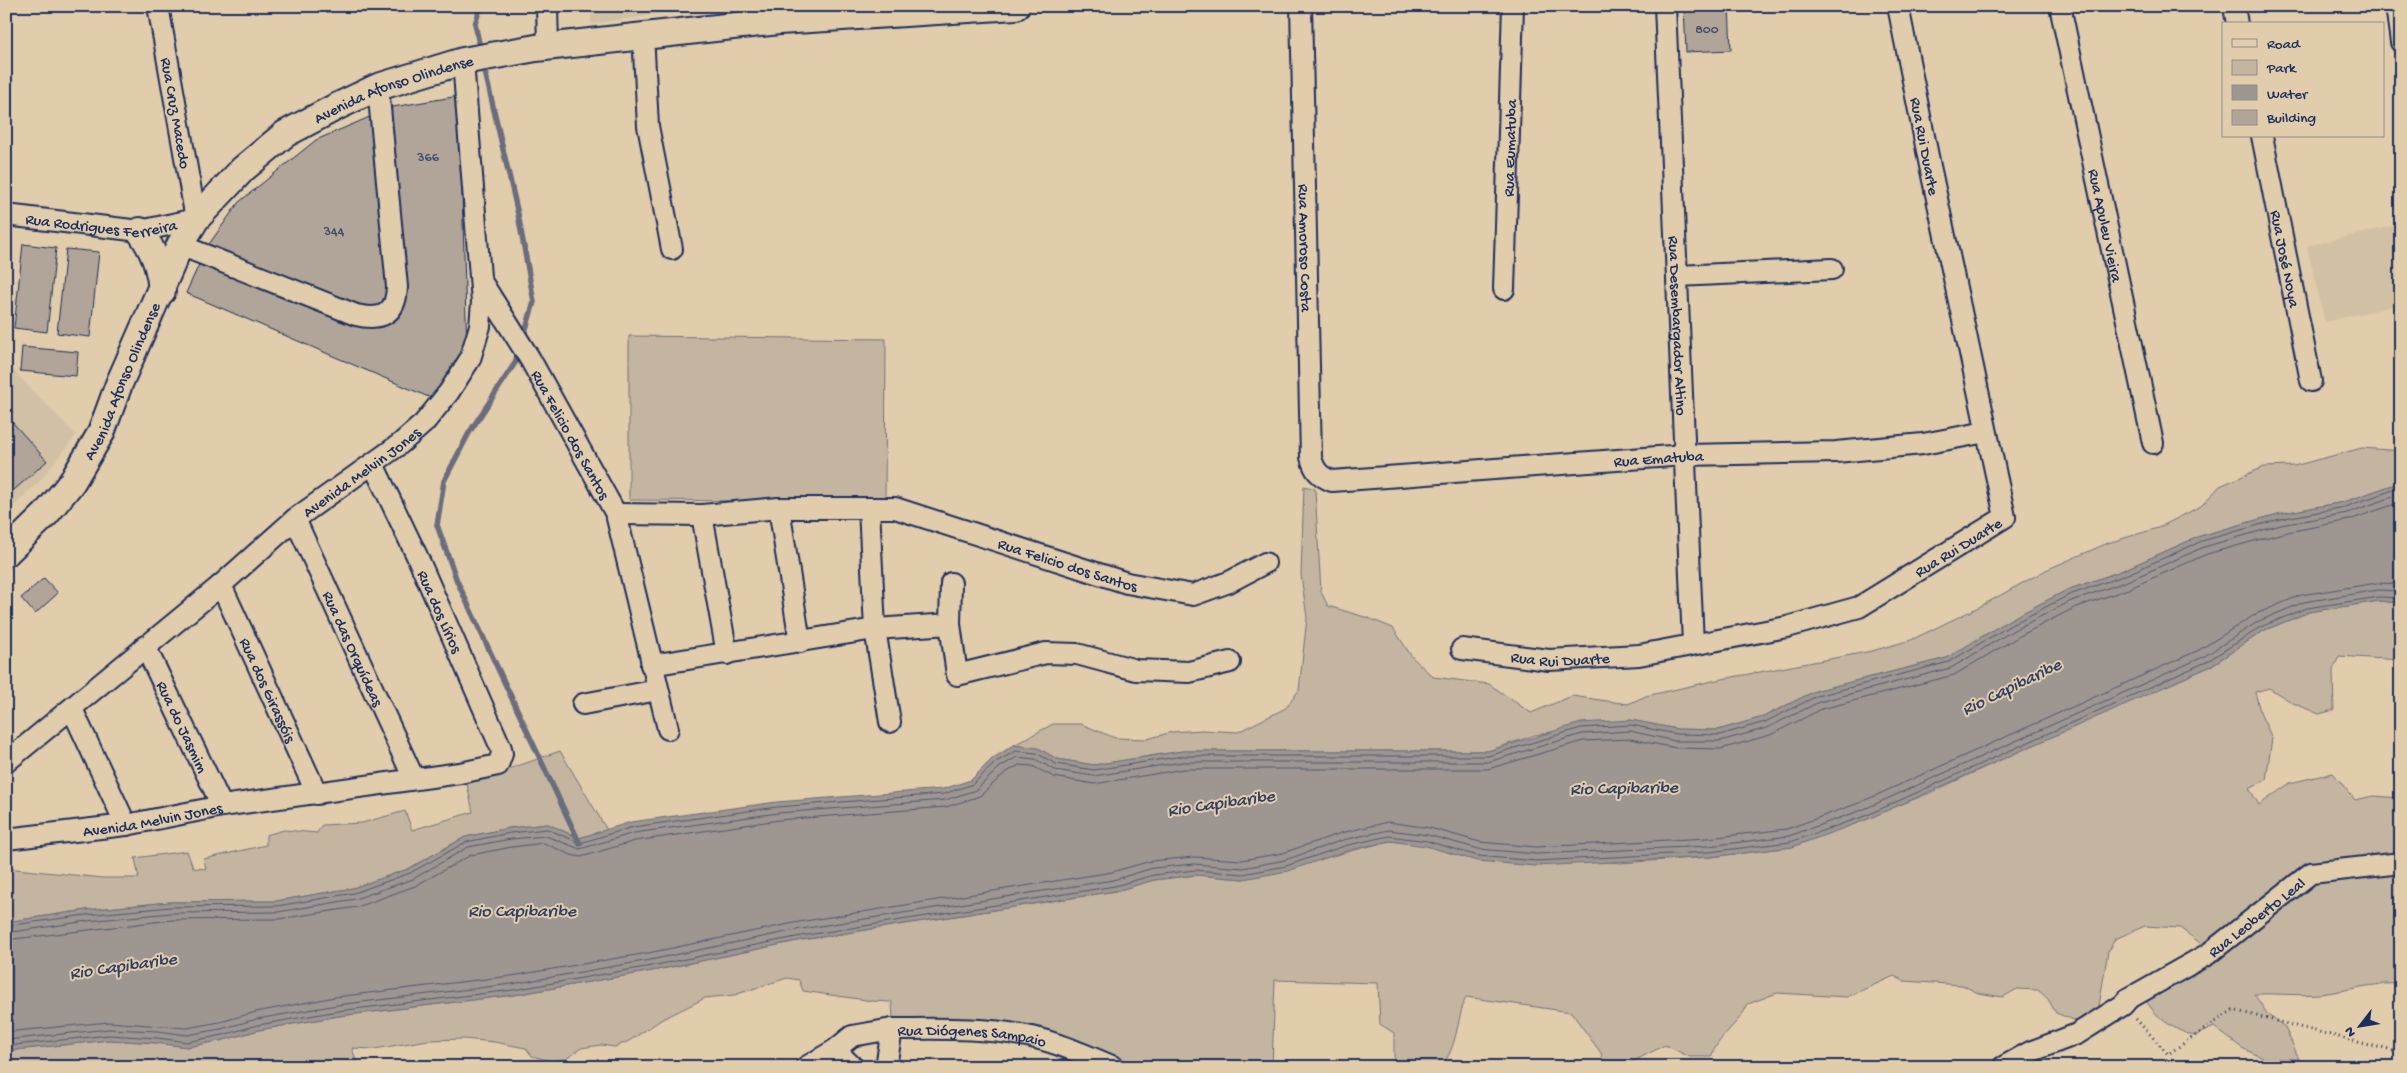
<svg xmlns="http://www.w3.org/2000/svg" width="2407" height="1073" viewBox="0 0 2407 1073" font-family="'Gochi Hand',sans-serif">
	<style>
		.built { fill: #d2c0a5 }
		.green { fill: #c4b5a0; stroke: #70727f }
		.water { fill: #9e9691; stroke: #6a6d7d }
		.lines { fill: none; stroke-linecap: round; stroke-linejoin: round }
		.shore { stroke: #4f5872; stroke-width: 1 }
		.stream { stroke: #6a6d7d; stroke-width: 5.5 }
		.building { fill: #b0a598; stroke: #1b2f5e }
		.minor-casing { stroke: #1b2f5e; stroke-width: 24 }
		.major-casing { stroke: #1b2f5e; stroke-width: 30 }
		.path { stroke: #1b2f5e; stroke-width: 3; stroke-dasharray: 1 4; stroke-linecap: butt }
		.minor { stroke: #e1ccab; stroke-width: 20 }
		.major { stroke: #e1ccab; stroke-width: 26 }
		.labels { text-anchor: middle; stroke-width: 4; stroke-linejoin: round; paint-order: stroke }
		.number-label { font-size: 14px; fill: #404c6c }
		.street-label { font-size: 16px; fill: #1b2f5e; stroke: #e1ccab }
		.water-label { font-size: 18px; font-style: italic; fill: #2f3e66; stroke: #e1ccab }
	</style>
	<rect width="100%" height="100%" fill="#e1ccab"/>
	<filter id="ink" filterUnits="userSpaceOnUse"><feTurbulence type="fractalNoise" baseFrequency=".02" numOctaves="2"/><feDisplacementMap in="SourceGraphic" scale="10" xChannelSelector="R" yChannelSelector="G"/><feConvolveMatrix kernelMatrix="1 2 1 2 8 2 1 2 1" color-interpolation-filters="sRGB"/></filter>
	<g filter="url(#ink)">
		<g class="built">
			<path d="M591,6H713L591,24Z"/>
			<path d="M2401,224V304L2325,322L2307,246Z"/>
			<path d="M6,363L76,435L38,483L6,513Z"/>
		</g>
		<g class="green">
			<path d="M629,336L886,339L885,502L629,500Z"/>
			<path d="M2362,448L2401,451V482L2344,502L2278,514L2200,536L2121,571L2067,590L2009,620L1947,658L1815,691L1763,717L1718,730L1677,729L1631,720L1535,735L1488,751H1182L1094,765L1057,759L1038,748L1014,745L1053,724H1081L1115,738L1147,739L1172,732L1202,730L1238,732L1286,708L1299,690L1307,618L1301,575L1304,486L1315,489L1321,592L1328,606L1368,618L1393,628L1412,657L1433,677L1489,684L1531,713L1572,696L1628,704L1646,696L1717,680L1872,651L1911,640L1981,606L2046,570L2108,543L2158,528L2201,506L2220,486L2264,467L2294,466Z"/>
			<path d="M2379,601L2401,603V660L2339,656L2333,670L2334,710L2319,714L2293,703L2269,688L2255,692L2261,715L2272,738L2266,780L2249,788L2259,805L2290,783L2333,773L2355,800L2373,796L2401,798V984C2373,982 2347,991 2320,994C2298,996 2276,993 2254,994L2268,1015L2285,1027L2299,1059L2263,1058L2242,1048L2214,1027L2194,1036C2174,1030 2154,1017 2145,998L2204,946L2180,928L2145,926L2115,939L2108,951L2098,1012L2079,1022L2056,1013L2048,999L2038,990L2017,989L2003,997L1978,993L1962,985L1904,981L1894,976L1847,997L1777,993L1748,1004C1738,1026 1719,1034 1711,1057H1690L1665,1045L1632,1062V1067H1605L1601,1053L1571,1012L1466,997C1456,1021 1458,1046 1441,1067H1394V1033L1380,1024L1378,983L1275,980L1272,1067H1143L1070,1036L1008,1024L953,1020L893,1018L892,1002L873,1001L803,991L799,980L787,978L734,995L705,998L661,1020L629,1041L615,1047L601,1045L581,1048L566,1059L551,1061L532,1056L526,1048L494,1042L464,1039L428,1040L374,1049L352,1048L358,1067H6V1051L109,1040L157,1043L187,1047L224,1040L259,1030L339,1016L514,995L652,971L802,940L1116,891L1154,880L1196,875L1243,879L1390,841L1620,863L1710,857L1792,847L1930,793L2049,737L2209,667L2265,630L2309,612Z"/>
			<path d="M560,751L607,830L579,838L548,824L509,828L465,837L408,869L353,888L276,901L170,902L86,910L6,922V868L103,878H139L135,858L187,851L193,868L206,869L204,859L266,845V835L284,830L317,833L322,825L362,823L405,811L412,830L473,812L467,784Z"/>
		</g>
		<path class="water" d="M2401,482V603L2379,601L2309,612L2265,630L2209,667L1866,820L1792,847L1710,857L1535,866L1477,861L1426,846L1390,841L1346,851L1288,871L1243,879L1196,875L1154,880L1116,891L802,940L652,971L514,995L339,1016L259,1030L224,1040L187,1047L157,1043L109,1040L6,1051V922L86,910L170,902L276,901L353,888L408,869L465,837L509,828L548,824L579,838L631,822L777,802L943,789L971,780L993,758L1014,745L1038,748L1057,759L1094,765L1182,751H1488L1581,723L1631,720L1677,729L1718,730L1763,717L1815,691L1947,658L2009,620L2067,590L2121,571L2200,536L2278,514L2344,502Z"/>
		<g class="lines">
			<g class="shore">
				<path d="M6,926L86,915L171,907L277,906L354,893L410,873L466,842L510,833L547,829L580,843L633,827L777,807L944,794L973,784L996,762L1016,751L1036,753L1056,764L1094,770L1183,756H1488L1581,728L1631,725L1676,734L1720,735L1765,722L1817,696L1949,662L2011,625L2069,595L2123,576L2202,541L2280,519L2345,507L2401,487"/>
				<path d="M6,933L87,921L171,913L278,912L355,899L413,879L468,847L511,839L546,836L580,849L634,833L778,813L945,800L976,790L1000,767L1017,757L1035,759L1055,770L1094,776L1183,762H1488L1582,734L1630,731L1675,741H1720L1767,728L1819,702L1951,668L2014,630L2071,601L2125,582L2204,547L2281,525L2347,513L2401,494"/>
				<path d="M6,940L171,920L279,919L357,907L415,886L471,855L512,847L544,843L571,855L581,857L635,841L779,820L946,807L980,796L1005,773L1019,765L1032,766L1054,777L1094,784L1184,769H1488L1583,741L1630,739L1676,748L1721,749L1770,735L1822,709L1954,675L2018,637L2074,608L2128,589L2207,554L2283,533L2349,520L2401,502"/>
				<path d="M6,1032L109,1022L187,1028L220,1022L256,1012L335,997L511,976L648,953L799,922L1112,872L1151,861L1194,857L1242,860L1283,853L1341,833L1388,822L1430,828L1480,842L1536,847L1708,838L1787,829L1859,803L2199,650L2256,614L2301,595L2377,583L2401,584"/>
				<path d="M6,1040L109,1029L158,1031L187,1035L221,1029L257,1019L337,1005L512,984L650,960L801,929L1113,880L1153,868L1194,864L1243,868L1285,860L1343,840L1389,830L1428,835L1479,849L1536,854L1709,846L1789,836L1862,810L2203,657L2259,621L2304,602L2378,590L2401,591"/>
				<path d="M6,1046L109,1035L157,1038L187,1042L223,1035L258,1025L338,1011L513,990L651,966L801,936L1115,886L1154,875L1195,870L1243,874L1286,866L1344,846L1389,836L1427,841L1478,856L1536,861L1709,852L1790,842L1865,816L2206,662L2263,626L2307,608L2379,597L2401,598"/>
			</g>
			<g class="stream">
				<path d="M481,6L475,24L481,52"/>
				<path d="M483,63L518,214L534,302L523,339"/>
				<path d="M519,350L515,363L469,433L444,481L437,525L457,581L580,844"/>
			</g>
		</g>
		<g class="building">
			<path d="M1684,6H1729L1731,50L1686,52Z"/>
			<path d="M459,96L467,350L431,398L186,293L207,247L239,202L316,140L393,107Z"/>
			<path d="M6,244L11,245L6,283Z"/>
			<path d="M23,244L56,248L47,332L14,328Z"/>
			<path d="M66,249L99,252L90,337L57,333Z"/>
			<path d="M22,347L78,352L76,376L20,371Z"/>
			<path d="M6,415L47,461L6,497Z"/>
			<path d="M44,578L58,593L35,614L21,598Z"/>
		</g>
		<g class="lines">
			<g class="minor-casing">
				<g id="minor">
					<path d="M547,6L548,46"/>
					<path id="s1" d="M1301,6L1311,457C1314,470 1319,476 1332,481L1685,455L1836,452L1923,444L1986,432"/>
					<path id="s2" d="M1665,6L1693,644"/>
					<path id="s3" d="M2060,6L2153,443"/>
					<path d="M2234,6L2237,24"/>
					<path d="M2396,6L2401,42"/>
					<path d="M643,34L648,126L672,249"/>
					<path id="s4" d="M2262,136L2311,381"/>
					<path id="s5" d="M6,215L140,231L196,219L158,6"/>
					<path d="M180,245L356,315C382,321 396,314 397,287L378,87"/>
					<path d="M1677,276L1832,269"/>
					<path id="s6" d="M481,281L530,359L616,514L668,729"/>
					<path id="s7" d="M1504,289L1513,6"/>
					<path d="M779,508L800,642"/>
					<path d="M869,508L875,629L890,722"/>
					<path id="s8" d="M616,514L702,515L779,508H895L1127,583L1193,595L1229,582L1265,563"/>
					<path d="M702,515L727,654"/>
					<path id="s9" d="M295,519L414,779"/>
					<path d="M951,583L950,624L957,675L1046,653L1077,654L1136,670L1189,672L1230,662"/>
					<path id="s10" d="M221,585L317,794"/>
					<path id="s11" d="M145,646L222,806"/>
					<path id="s12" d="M1462,649L1549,660L1639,655L1787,627L1859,607L2005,517L1930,166L1898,6"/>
					<path d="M651,665L875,629L950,624"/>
					<path d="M583,704L658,690"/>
					<path d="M72,709L126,825"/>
					<path id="s13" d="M6,762L221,585L295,519L400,444L424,423L449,392L470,359L480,326L482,302L463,61"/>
					<path id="s14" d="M6,839L126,825L222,806L460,773L498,765L502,754L501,748L417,556L373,464"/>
					<path d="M835,1050L853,1067"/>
					<path d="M806,1067L835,1050L852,1036L892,1029"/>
					<path id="s15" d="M886,1067L892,1029C937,1029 982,1027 1027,1036C1056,1042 1086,1055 1114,1067"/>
					<path id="s16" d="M2003,1067L2030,1052L2077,1034L2123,1005L2128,999L2208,954L2311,873L2401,863"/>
				</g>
			</g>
			<g class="major-casing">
				<g id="major">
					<path d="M140,231C154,251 160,267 162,291"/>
					<path id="s17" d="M6,553L46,514L72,482L101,433L119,384L180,245L196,219L243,169L285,134L336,107L378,87L463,61L536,48L779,21L1016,6"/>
				</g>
			</g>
			<path class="path" d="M2136,1019L2168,1054L2233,1010L2401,1053"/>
			<use href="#minor" class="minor"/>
			<use href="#major" class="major"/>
		</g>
	</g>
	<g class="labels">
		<g class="number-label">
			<text x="1707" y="33">800</text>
			<text x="428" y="161">366</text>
			<text x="334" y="235">344</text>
		</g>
		<g class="street-label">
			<text dy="6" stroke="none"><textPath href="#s17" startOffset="630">Avenida Afonso Olindense</textPath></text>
			<text transform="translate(177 113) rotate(80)" y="6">Rua Cruz Macedo</text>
			<text transform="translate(1926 146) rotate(79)" y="6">Rua Rui Duarte</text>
			<text dy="6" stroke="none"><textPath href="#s7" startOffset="141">Rua Eumatuba</textPath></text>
			<text dy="6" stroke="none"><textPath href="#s5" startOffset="96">Rua Rodrigues Ferreira</textPath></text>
			<text dy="6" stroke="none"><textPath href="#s3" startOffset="224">Rua Apuleu Vieira</textPath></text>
			<text dy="6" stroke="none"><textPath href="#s1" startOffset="242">Rua Amoroso Costa</textPath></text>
			<text dy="6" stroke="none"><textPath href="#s4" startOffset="125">Rua José Noya</textPath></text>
			<text dy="6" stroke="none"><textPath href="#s2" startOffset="320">Rua Desembargador Altino</textPath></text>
			<text dy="6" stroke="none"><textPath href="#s17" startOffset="210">Avenida Afonso Olindense</textPath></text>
			<text dy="6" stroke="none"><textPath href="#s6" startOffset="178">Rua Felicio dos Santos</textPath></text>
			<text dy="6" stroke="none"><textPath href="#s1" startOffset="812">Rua Ematuba</textPath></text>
			<text dy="6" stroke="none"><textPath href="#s13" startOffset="459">Avenida Melvin Jones</textPath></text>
			<text dy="6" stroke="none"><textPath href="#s12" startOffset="519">Rua Rui Duarte</textPath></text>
			<text dy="6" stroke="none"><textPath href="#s8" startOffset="461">Rua Felicio dos Santos</textPath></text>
			<text transform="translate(441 611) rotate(66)" y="6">Rua dos Lírios</text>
			<text dy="6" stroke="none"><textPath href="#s9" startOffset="142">Rua das Orquídeas</textPath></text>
			<text dy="6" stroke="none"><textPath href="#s12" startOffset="99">Rua Rui Duarte</textPath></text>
			<text dy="6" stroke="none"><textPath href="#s10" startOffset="115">Rua dos Girassóis</textPath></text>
			<text dy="6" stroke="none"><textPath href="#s11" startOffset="89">Rua do Jasmim</textPath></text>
			<text dy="6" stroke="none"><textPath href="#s14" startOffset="148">Avenida Melvin Jones</textPath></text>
			<text dy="6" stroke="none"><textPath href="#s16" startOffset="296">Rua Leoberto Leal</textPath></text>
			<text dy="6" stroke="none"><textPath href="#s15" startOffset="119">Rua Diógenes Sampaio</textPath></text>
		</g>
		<g class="water-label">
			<text transform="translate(2011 686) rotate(-26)" y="6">Rio Capibaribe</text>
			<text transform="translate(1624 787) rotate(-1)" y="6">Rio Capibaribe</text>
			<text transform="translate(1221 802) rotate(-8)" y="6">Rio Capibaribe</text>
			<text x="522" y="916">Rio Capibaribe</text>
			<text transform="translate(123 965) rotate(-8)" y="6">Rio Capibaribe</text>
		</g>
	</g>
	<rect width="2407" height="1073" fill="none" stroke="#e1ccab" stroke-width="25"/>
	<rect x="12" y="12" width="2382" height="1048" fill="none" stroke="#1b2f5e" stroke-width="2" filter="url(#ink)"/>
	<rect x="2222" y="22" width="162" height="115" fill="#e1ccab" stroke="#928d8c"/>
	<rect x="2232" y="39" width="25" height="8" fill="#e1ccab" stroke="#928d8c"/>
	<text x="2267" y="48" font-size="15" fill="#1b2f5e">Road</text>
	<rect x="2232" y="60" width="25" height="15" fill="#c4b5a0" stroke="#928d8c"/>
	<text x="2267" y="72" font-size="15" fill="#1b2f5e">Park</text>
	<rect x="2232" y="85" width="25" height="15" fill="#9e9691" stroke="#928d8c"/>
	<text x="2267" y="98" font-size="15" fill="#1b2f5e">Water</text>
	<rect x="2232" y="110" width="25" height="15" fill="#b0a598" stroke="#928d8c"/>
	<text x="2267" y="122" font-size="15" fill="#1b2f5e">Building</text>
	<g transform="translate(2360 1026) rotate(239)" stroke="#e1ccab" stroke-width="4" paint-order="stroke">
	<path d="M0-4L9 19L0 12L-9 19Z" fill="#1b2f5e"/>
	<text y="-8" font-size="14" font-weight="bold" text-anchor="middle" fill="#1b2f5e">N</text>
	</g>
</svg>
